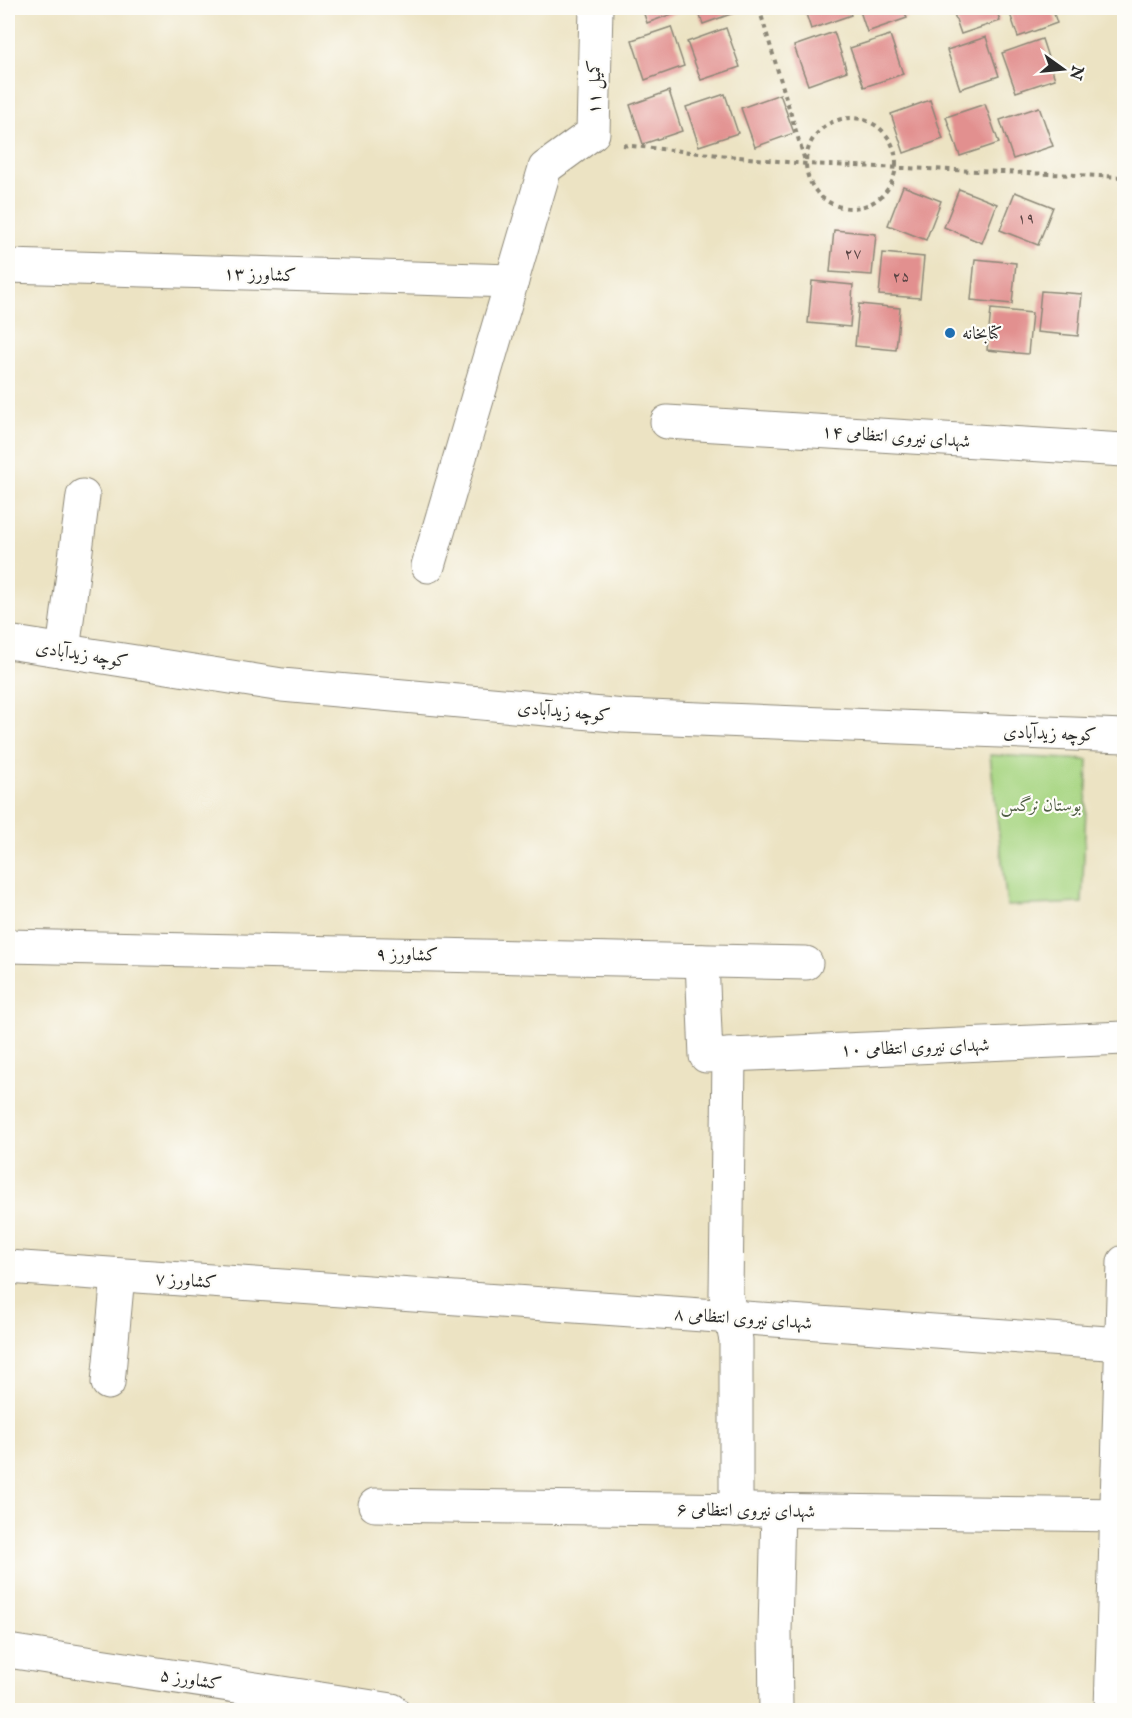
<svg xmlns="http://www.w3.org/2000/svg" width="1132" height="1718" viewBox="0 0 1132 1718" font-family="'IM FELL English',Amiri,serif">
	<style>
		.park { fill: #a8d683; stroke: #6a8057; stroke-width: 1.5 }
		.building { fill: #e2908f }
		.lines { fill: none; stroke-linecap: round; stroke-linejoin: round }
		.minor-casing { stroke: #8c8777; stroke-width: 35 }
		.path { stroke: #8c8777; stroke-width: 4; stroke-dasharray: 4.5 4.5; stroke-linecap: butt }
		.minor { stroke: #fff; stroke-width: 33 }
		.poi-dot { fill: #1f6fb2; stroke: #fdfcf7; stroke-width: 2 }
		.labels { text-anchor: middle; stroke-width: 4.5; stroke-linejoin: round; paint-order: stroke }
		.number-label { font-size: 15px; fill: #594444 }
		.street-label { font-size: 18px; fill: #2b2b2b; stroke: #fdfcf7 }
		.poi-label { font-size: 18px; fill: #2b2b2b; stroke: #fdfcf7; text-anchor: start }
		.park-label { font-size: 18px; fill: #505e45; stroke: #fdfcf7 }
	</style>
	<rect width="100%" height="100%" fill="#fdfcf7"/>
	<filter id="ink" filterUnits="userSpaceOnUse"><feTurbulence type="fractalNoise" baseFrequency=".0167" numOctaves="2"/><feDisplacementMap in="SourceGraphic" scale="12" xChannelSelector="R" yChannelSelector="G"/><feConvolveMatrix kernelMatrix="1 2 1 2 8 2 1 2 1" color-interpolation-filters="sRGB"/></filter>
	<filter id="wash" filterUnits="userSpaceOnUse"><feTurbulence type="fractalNoise" baseFrequency=".008" numOctaves="4" result="noise"/><feDisplacementMap in="SourceGraphic" scale="24" xChannelSelector="R" yChannelSelector="G"/><feGaussianBlur stdDeviation="1.35" result="paint"/><feColorMatrix in="noise" values="0 0 0 0 0 0 0 0 0 0 0 0 0 0 0 0 0 1.4 0 .05"/><feComposite in="paint" operator="in"/></filter>
	<g filter="url(#wash)">
		<rect width="100%" height="100%" fill="#ece3c3"/>
		<path class="park" d="M990,755L1088,760L1082,903L1007,906Z"/>
		<g id="blocks">
			<g class="building">
				<path d="M642,8H686V9L647,23Z"/>
				<path d="M697,8H741L742,10L703,24Z"/>
				<path d="M804,8H848L851,15L811,29Z"/>
				<path d="M859,8H903L907,18L867,32Z"/>
				<path d="M952,8H996L1000,21L961,34Z"/>
				<path d="M1008,8H1052L1057,23L1018,37Z"/>
				<path d="M671,27L684,66L645,80L632,40Z"/>
				<path d="M726,28L740,67L701,80L687,42Z"/>
				<path d="M834,32L847,71L808,85L794,46Z"/>
				<path d="M890,35L903,74L864,87L850,48Z"/>
				<path d="M986,37L999,76L960,89L947,50Z"/>
				<path d="M1042,39L1055,79L1016,92L1002,53Z"/>
				<path d="M669,91L682,131L643,144L630,105Z"/>
				<path d="M725,94L738,133L699,146L686,107Z"/>
				<path d="M780,94L794,133L755,147L741,108Z"/>
				<path d="M930,100L943,139L904,153L891,114Z"/>
				<path d="M985,104L999,143L960,156L946,117Z"/>
				<path d="M1039,107L1053,146L1013,159L1000,120Z"/>
				<path d="M903,186L941,201L926,240L888,225Z"/>
				<path d="M959,189L997,204L982,243L944,227Z"/>
				<path d="M1015,192L1053,207L1038,245L1000,230Z"/>
				<path d="M834,230L876,234L872,275L830,272Z"/>
				<path d="M883,253L924,257L920,298L879,295Z"/>
				<path d="M975,259L1016,263L1012,304L971,300Z"/>
				<path d="M812,281L853,285L850,327L808,323Z"/>
				<path d="M1041,291L1082,294L1078,336L1037,332Z"/>
				<path d="M859,304L900,308L896,350L855,346Z"/>
				<path d="M991,309L1032,313L1028,354L987,350Z"/>
			</g>
		</g>
	</g>
	<g filter="url(#ink)">
		<use href="#blocks" fill-opacity="0" stroke="#8c8777" stroke-width="1.5"/>
		<g class="lines">
			<g class="minor-casing">
				<g id="minor">
					<path d="M8,266L512,281"/>
					<path d="M667,422L1124,450"/>
					<path d="M428,566L545,168L593,133L596,8"/>
					<path d="M8,642L282,685L624,716L1124,736"/>
					<path d="M63,651L83,496"/>
					<path d="M8,946L806,963"/>
					<path d="M702,961L706,1056L1124,1038"/>
					<path d="M729,1055L726,1294L736,1340V1510"/>
					<path d="M8,1267L1122,1344"/>
					<path d="M108,1383L118,1275"/>
					<path d="M375,1505L1124,1515"/>
					<path d="M8,1651L392,1710"/>
					<path d="M776,1710L775,1631L778,1510"/>
					<path d="M1111,1710L1124,1262"/>
				</g>
			</g>
			<g class="path">
				<path d="M759,8L805,161"/>
				<circle cx="851" cy="163" r="45"/>
				<path d="M623,145L806,164L1124,177"/>
			</g>
			<use href="#minor" class="minor"/>
		</g>
	</g>
	<circle class="poi-dot" cx="950" cy="333" r="6"/>
	<g class="labels">
		<g class="number-label">
			<text x="1026" y="223">۱۹</text>
			<text x="853" y="258">۲۷</text>
			<text x="901" y="281">۲۵</text>
		</g>
		<g class="street-label">
			<text transform="translate(594 87) rotate(-89)" y="6">کمیل ۱۱</text>
			<text transform="translate(260 274) rotate(2)" y="6">کشاورز ۱۳</text>
			<text transform="translate(896 436) rotate(4)" y="6">شهدای نیروی انتظامی ۱۴</text>
			<text transform="translate(82 654) rotate(9)" y="6">کوچه زیدآبادی</text>
			<text transform="translate(564 711) rotate(5)" y="6">کوچه زیدآبادی</text>
			<text transform="translate(1050 733) rotate(2)" y="6">کوچه زیدآبادی</text>
			<text transform="translate(407 954) rotate(1)" y="6">کشاورز ۹</text>
			<text transform="translate(915 1047) rotate(-2)" y="6">شهدای نیروی انتظامی ۱۰</text>
			<text transform="translate(186 1280) rotate(4)" y="6">کشاورز ۷</text>
			<text transform="translate(743 1318) rotate(4)" y="6">شهدای نیروی انتظامی ۸</text>
			<text transform="translate(746 1510) rotate(1)" y="6">شهدای نیروی انتظامی ۶</text>
			<text transform="translate(191 1679) rotate(9)" y="6">کشاورز ۵</text>
		</g>
		<g class="poi-label">
			<text x="962" y="339">کتابخانه</text>
		</g>
		<g class="park-label">
			<text x="1041" y="811">بوستان نرگس</text>
		</g>
	</g>
	<rect width="1132" height="1718" fill="none" stroke="#fdfcf7" stroke-width="30"/>
	<g transform="translate(1063 69) rotate(105)" stroke="#fdfcf7" stroke-width="4.5" paint-order="stroke">
	<path d="M0-4.5L10 22L0 15L-10 22Z" fill="#2b2b2b"/>
	<text y="-9" font-size="16" font-weight="bold" text-anchor="middle" fill="#2b2b2b">N</text>
	</g>
</svg>
